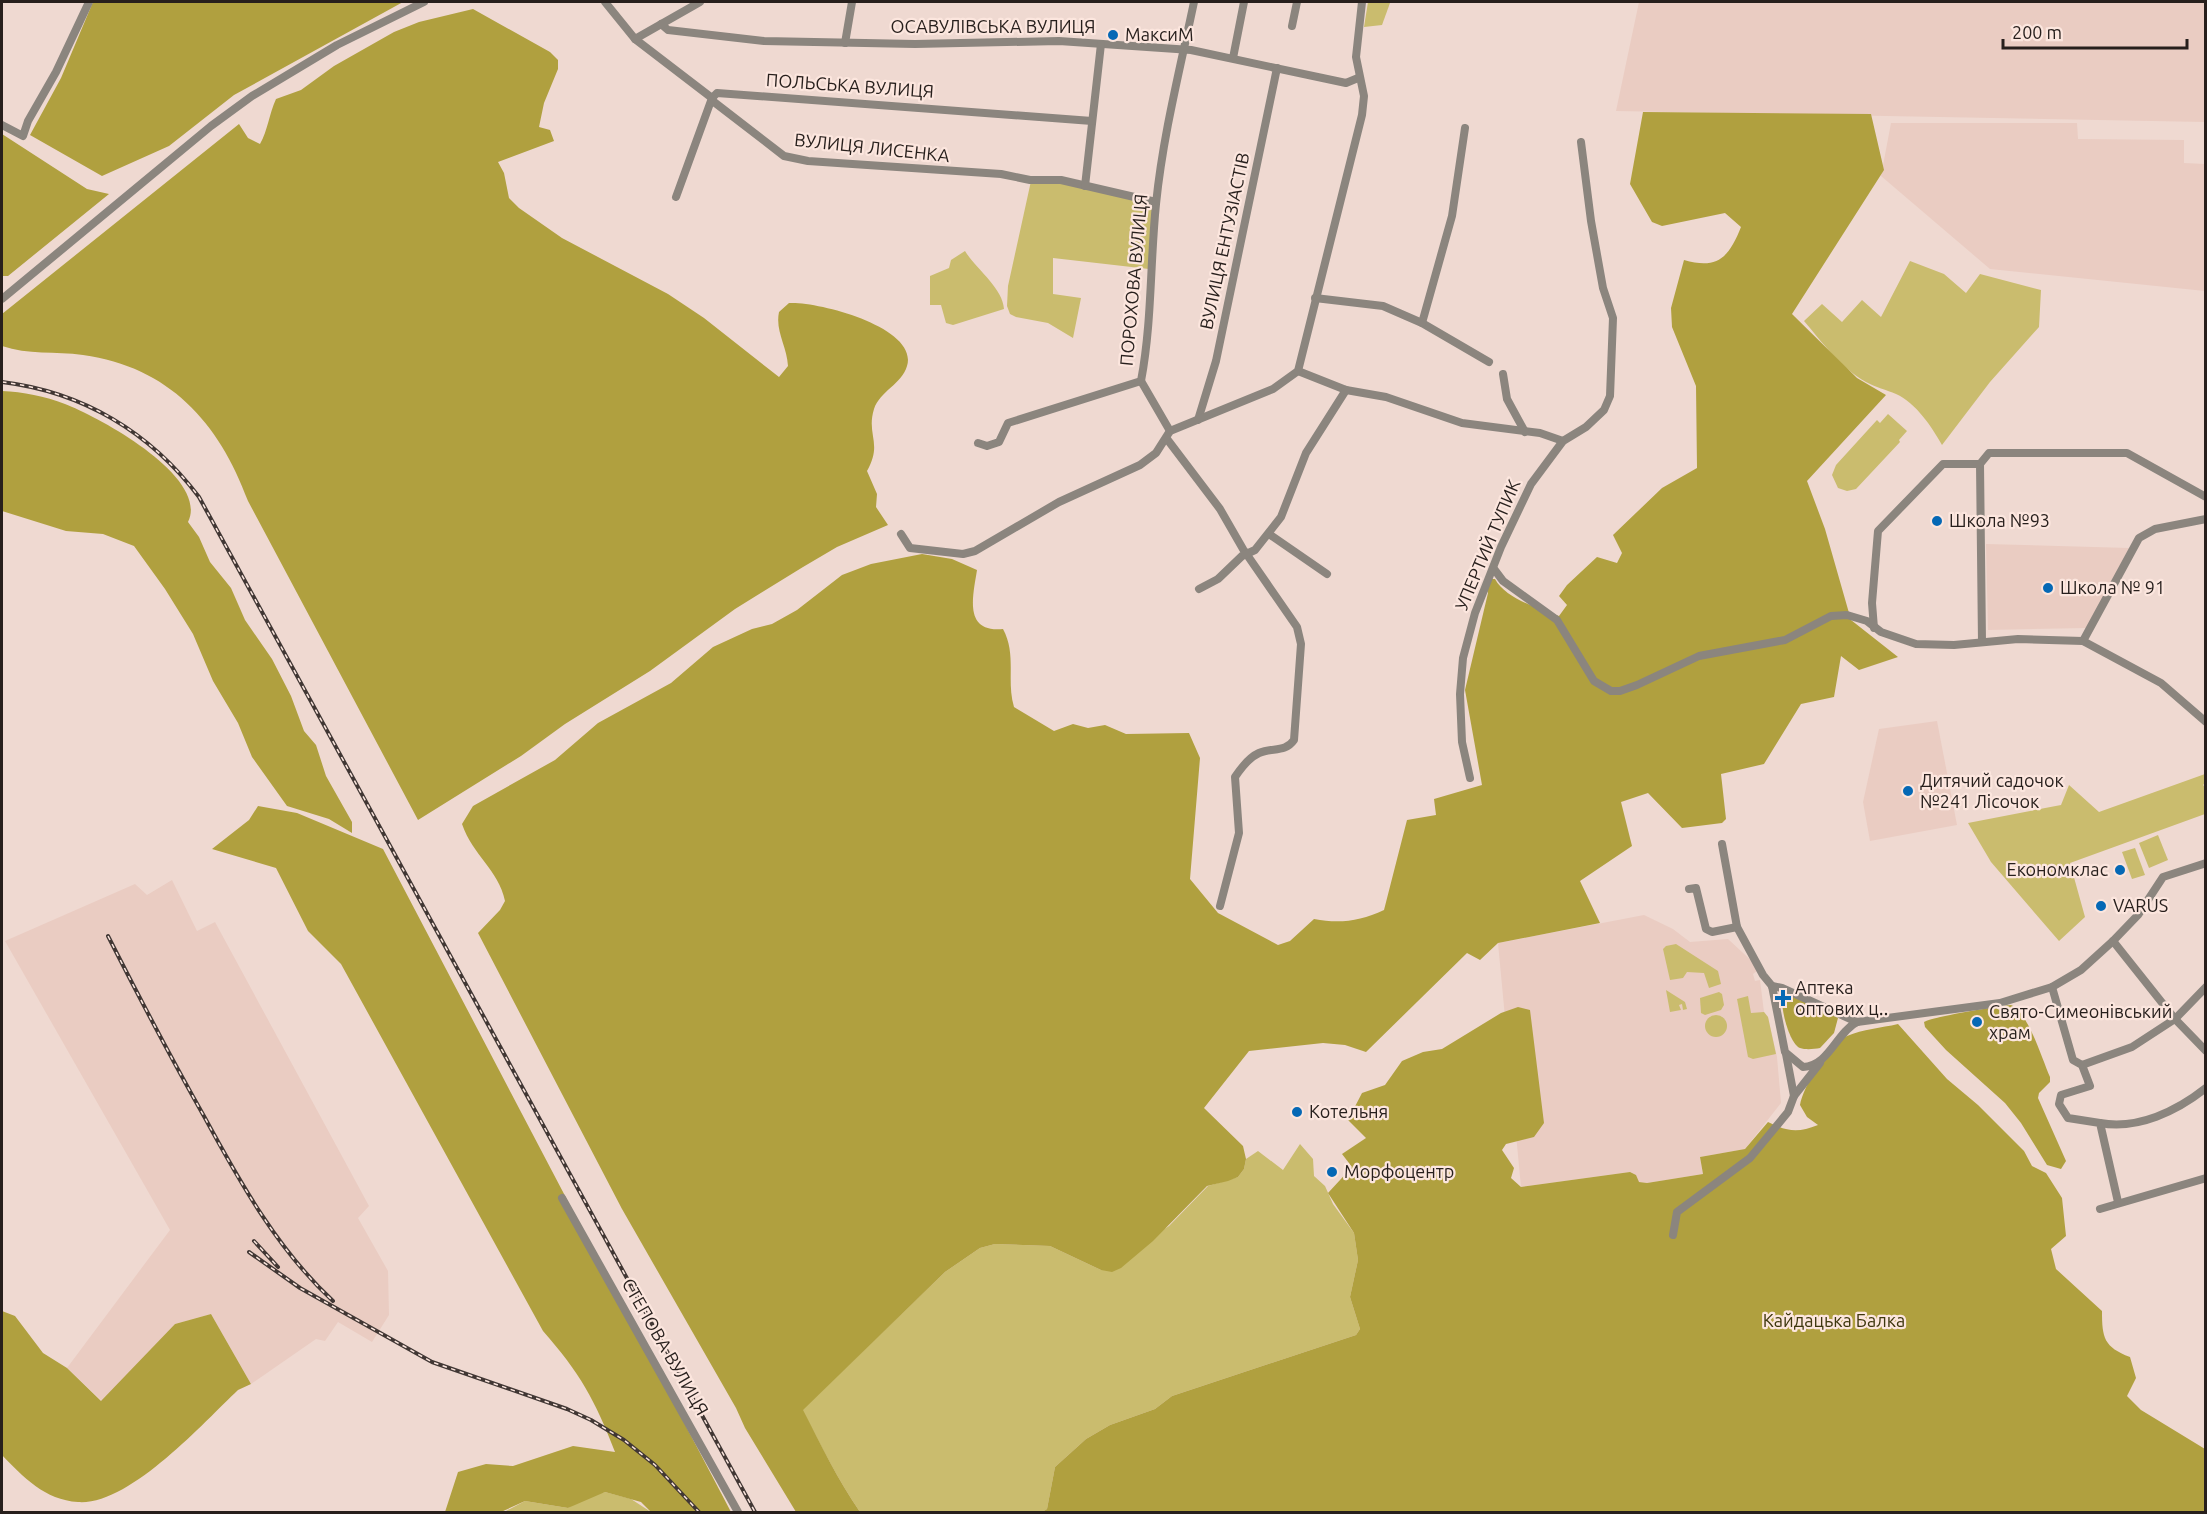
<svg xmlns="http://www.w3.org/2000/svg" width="2207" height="1514" viewBox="0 0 2207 1514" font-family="Ubuntu,sans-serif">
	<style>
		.built { fill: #eaccc2 }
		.green { fill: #cabc6e }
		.forest { fill: #b0a03f }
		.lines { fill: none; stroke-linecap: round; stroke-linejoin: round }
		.minor { stroke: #8b857e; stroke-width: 8 }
		.rail-casing { stroke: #413734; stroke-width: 4 }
		.rail { stroke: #fce6de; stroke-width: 1.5; stroke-dasharray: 4.5; stroke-linecap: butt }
		.poi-dot { fill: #0568b5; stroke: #fce6de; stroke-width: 2 }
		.labels { text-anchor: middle; stroke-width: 4.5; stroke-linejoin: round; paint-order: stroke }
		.street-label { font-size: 18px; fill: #271f1c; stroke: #fce6de }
		.poi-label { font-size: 18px; fill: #271f1c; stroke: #fce6de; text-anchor: start }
		.park-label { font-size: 18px; fill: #3e370e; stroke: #fce6de }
	</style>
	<rect width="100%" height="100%" fill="#efd9d1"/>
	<g class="built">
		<path d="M1639,2H2205V122L1616,111Z"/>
		<path d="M1891,123H2077L2078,139L2184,140V163L2205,164V291L1990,269L1881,176Z"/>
		<path d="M1986,544L2129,548L2087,628L1988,630Z"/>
		<path d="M1937,721L1957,825L1870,841L1863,802L1879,729Z"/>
		<path d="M172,880L197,931L215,922L369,1206L358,1218L388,1271L389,1315L372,1342L338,1322L325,1341L316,1339L251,1384L211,1314L175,1324L102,1401L67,1368L170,1230L5,941L135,884L147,895Z"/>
		<path d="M1644,915L1673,929L1690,942L1728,939L1756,965L1757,971L1753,974L1755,981L1760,980L1764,1012L1768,1017L1777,1057L1781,1103L1745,1149L1700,1157L1703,1174L1647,1183L1638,1182L1630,1172L1521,1187L1498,943Z"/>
	</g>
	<g class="green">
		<path d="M1368,2L1390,3L1382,25L1364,27Z"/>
		<path d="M1031,181L1059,182L1144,200L1153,208L1149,269L1053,258V294L1081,298L1073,338L1048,323L1016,317L1010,314L1007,306L1008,286Z"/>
		<path d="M965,251C976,269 1003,288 1004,309L953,325L946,323L941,305H930V276L949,268L951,260Z"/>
		<path d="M1910,261L1944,274L1966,293L1980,274L2041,290L2039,327L1990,382L1942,445C1932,427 1916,403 1896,394C1887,390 1875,387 1866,382C1841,368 1822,342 1804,321L1822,304L1842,322L1862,300L1881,317Z"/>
		<path d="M1888,414L1907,431L1899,440L1900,442L1856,489L1847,491L1838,488L1832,475L1836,465L1877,420L1880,423Z"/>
		<path d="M2205,774V783L2203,785L2205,787V814L2070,863L2085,917L2059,941L1991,862L1968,823L2061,805L2069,785L2099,812Z"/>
		<path d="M2158,835L2168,860L2149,868L2139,843Z"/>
		<path d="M2135,848L2145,875L2132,879L2122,852Z"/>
		<path d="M1676,944L1718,971L1721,984L1709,988L1704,973L1687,972L1683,978L1670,980L1663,949L1666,946Z"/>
		<path d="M1666,990L1685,1002L1687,1009L1683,1010L1682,1004L1679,1005L1681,1010L1670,1012Z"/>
		<path d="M1719,992L1722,994L1724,1005L1721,1010L1705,1015L1701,1013L1700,998Z"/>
		<path d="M1748,996L1751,1013L1764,1012L1768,1017L1776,1054L1753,1059L1748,1057L1737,999Z"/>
		<circle cx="1716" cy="1026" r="11"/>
		<path d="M1300,1144L1313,1159L1314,1176L1325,1186L1333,1204L1354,1233L1358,1260L1350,1297L1360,1329L1356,1335L1172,1396L1155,1409L1110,1425L1086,1439L1055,1467L1047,1509L1042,1512H860C838,1480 821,1445 802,1410L945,1272L980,1248L995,1244L1050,1246L1101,1270L1169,1226L1208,1186L1238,1177L1244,1169L1246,1159L1258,1151L1283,1170Z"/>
		<path d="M605,1492L631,1499L651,1512H504L525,1501L568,1508L591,1495Z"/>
	</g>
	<g class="forest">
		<path d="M93,2H403L234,95L169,146L102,176L30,135L61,78Z"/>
		<path d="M473,9L550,52L558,60V69L544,103L539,127L550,130L554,141L498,162L504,173L509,198L519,208L562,238L668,294L704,318L779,377L788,366C787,346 775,331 779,312L789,303C817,301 919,327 907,366C902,384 880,391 874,409C866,435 883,443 867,471L877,494L876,507L888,525L837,547L803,567L735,609L650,671L565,724L521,756L418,820L248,501C219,422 169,367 83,355C55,351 28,355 2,346V314L239,124L248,138L260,144C268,130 269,114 276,99L301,90L334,66L394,32L419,22Z"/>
		<path d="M1643,112L1871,114L1884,170L1792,314L1857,378L1886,395L1807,481L1825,529L1851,620L1898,657L1859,670L1841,656L1834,697L1801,704L1764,764L1721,774L1726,819L1722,823L1682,828L1648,793L1621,802L1632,846L1580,881L1600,923L1498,943L1480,960L1467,953L1366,1052L1345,1045L1323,1043L1249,1051L1204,1108L1243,1146L1246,1159L1244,1169L1238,1177L1228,1181L1207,1186L1153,1241L1121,1268L1112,1272L1101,1270L1050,1246L995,1244L980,1248L945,1272L803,1410C821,1445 838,1480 860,1512H796L745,1428L736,1408L622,1209L478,933L500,910L505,901C498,869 473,856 462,824L473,806L555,760L598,723L671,683L713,647L752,629L772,624L797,610L842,575L871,564L922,554L952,559L977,570C973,596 963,633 1003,629C1017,655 1006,680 1014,707L1054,731L1073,724L1088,728L1105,725L1126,734L1189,733L1200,758L1190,879L1218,913L1278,945L1290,941L1314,919C1340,924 1360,921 1384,910L1407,820L1436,815L1434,799L1482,785L1465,690L1488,593L1486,588L1491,579H1495C1506,599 1538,608 1559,616L1567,605L1559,596L1567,585L1597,557L1617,563L1622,553L1613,535L1662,488L1697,468L1696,386L1672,327L1671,308L1684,260C1718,270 1729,257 1741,227L1725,213L1662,226L1652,222L1630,184Z"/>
		<path d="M2,134L87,189L109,194L8,276H2Z"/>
		<path d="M2,391C23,392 45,396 65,404C99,417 210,477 188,522L199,537L210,562L231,588L245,620L272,659L291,696L304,731L316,745L326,776L352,822V833L329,819L287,806L252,757L238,723L213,681L193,634L165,589L134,546L103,534L66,531L2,511Z"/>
		<path d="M258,806L297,813L383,849L731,1512H651L641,1502L605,1492L568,1508L525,1501L501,1512H445L458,1472L486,1464L513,1466L573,1446L615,1452C595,1400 580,1373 543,1331L341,964L308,931L276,868L212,849L249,820Z"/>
		<path d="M1783,994H1790L1838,1018L1834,1033L1820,1048C1814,1049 1806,1050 1800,1048C1789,1044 1779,1004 1783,994Z"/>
		<path d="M2011,1005C2028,1012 2042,1059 2050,1077V1082L2039,1093L2038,1098L2066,1161L2061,1169L2047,1165L2021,1123L2005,1103L1946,1050L1925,1027L1924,1022C1931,1017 1998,1006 2011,1005Z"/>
		<path d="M1518,1007L1530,1010L1544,1123L1534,1137L1506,1144L1502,1150L1514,1168L1511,1178L1521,1187L1630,1172L1636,1175L1639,1182L1647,1183L1703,1174L1700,1157L1745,1149L1768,1122C1788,1132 1798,1133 1818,1125L1807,1117L1800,1105C1803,1086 1830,1044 1847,1036C1863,1029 1881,1028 1898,1024L1947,1079L1978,1105L2024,1151L2032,1166L2046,1173L2062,1198L2066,1236L2051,1249L2056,1269L2102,1311C2102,1338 2104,1347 2130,1357L2136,1378L2127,1396L2141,1410L2205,1449V1512H1042L1047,1509L1055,1467L1086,1439L1110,1425L1155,1409L1172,1396L1356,1335L1360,1329L1350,1297L1358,1260L1354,1233L1328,1193L1352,1167L1342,1154L1366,1138L1348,1120L1362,1093L1385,1085L1402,1061L1423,1052L1442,1049L1501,1013Z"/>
		<path d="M2,1311L15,1316L43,1353L67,1368L101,1401L175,1324L211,1314L251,1384L238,1390C203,1423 129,1506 78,1502C45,1500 23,1477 2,1455Z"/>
	</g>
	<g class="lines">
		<g class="minor">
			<path d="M605,2L635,39L712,98L714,102L784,156L808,161L1001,174L1030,180H1061L1156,202"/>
			<path d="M661,24L668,30L764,41L915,44L1059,41L1191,50L1346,83L1358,78"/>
			<path d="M1292,26L1297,2"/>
			<path d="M635,39L700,2"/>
			<path d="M845,43L852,2"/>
			<path d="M1233,58L1244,2"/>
			<path d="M2,125L23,136L28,121L56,72L89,2"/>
			<path d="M1085,186L1101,44"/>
			<path d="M676,197L712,98L717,93L1092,121"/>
			<path d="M1315,298L1383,306L1422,323L1489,362"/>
			<path d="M2,299L211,126L252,96L337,45L424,2"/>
			<path d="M1422,323L1452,216L1465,128"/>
			<path d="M1298,371L1346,390L1386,397L1462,423L1540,433L1563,441"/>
			<path d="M1503,374L1507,399L1525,432"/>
			<path d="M1141,381L1170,431"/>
			<path d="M1198,420L1216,361L1277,68"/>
			<path d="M1167,439L1220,509L1243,549L1297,627L1301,644L1294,740C1285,753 1272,747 1259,753C1250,757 1241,768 1235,777L1239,833L1220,906"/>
			<path d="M978,443L987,446L999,442L1008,423L1141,381C1152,323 1150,263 1156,204C1163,135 1180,69 1194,2"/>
			<path d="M1980,464L1982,642"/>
			<path d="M901,534L910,548L963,554L975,551L1059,502L1140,465L1156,453L1170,431L1273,389L1298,371L1362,115L1364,96L1356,57L1362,2"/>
			<path d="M1269,534L1327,574"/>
			<path d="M1494,569L1503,581L1557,620L1594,681L1611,691H1620L1637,685L1699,656L1785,640L1831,616L1847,615L1867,621L1881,632L1916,644L1954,645L2018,639L2083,641L2161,683L2206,722"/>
			<path d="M1199,589L1218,579L1242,556L1255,550L1281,517L1306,453L1346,390"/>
			<path d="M1874,628L1872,603L1878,531L1943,464H1980L1989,453H2127L2206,497"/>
			<path d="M2083,641L2139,538L2155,529L2206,519"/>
			<path d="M1470,778L1462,742L1460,694L1463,658L1475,613L1501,547L1531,484L1563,441L1586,427L1604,410L1610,396L1613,318L1603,288L1591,221L1581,142"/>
			<path d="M1722,844L1737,927L1763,975L1772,986L1785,1052L1803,1067C1829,1066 1836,1033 1857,1022L2000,1003L2052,987L2081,970L2113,941L2138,915L2163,877L2206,863"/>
			<path d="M1689,889L1696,888L1706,929L1712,932L1737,927"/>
			<path d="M2113,941L2175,1019L2206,1051"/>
			<path d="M1772,986L1782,988L1857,1022"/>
			<path d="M2052,987L2073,1060L2082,1065L2090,1086L2061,1095L2059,1104L2068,1118L2100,1123L2118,1202"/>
			<path d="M2082,1065L2132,1047L2175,1019L2206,987"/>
			<path d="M1794,1096L1820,1063"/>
			<path d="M2100,1123C2138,1130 2177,1111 2206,1088"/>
			<path d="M562,1198L738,1512"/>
			<path d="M2100,1209L2206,1178"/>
			<path d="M1673,1235L1677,1212L1750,1158L1788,1112L1794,1096L1786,1054"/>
		</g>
		<g class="rail-casing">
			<g id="rail">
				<path d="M2,382C83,392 150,432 199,497L755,1512"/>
				<path d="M108,936C139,997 171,1058 205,1118C241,1184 278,1250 333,1301"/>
				<path d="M254,1241L278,1267"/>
				<path d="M249,1252L300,1288L432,1362L567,1409L591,1420L624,1440L655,1465L699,1512"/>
			</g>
		</g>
		<use href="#rail" class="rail"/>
	</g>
	<g class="poi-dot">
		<circle cx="1113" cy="35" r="6"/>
		<circle cx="1937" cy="521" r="6"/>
		<circle cx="2048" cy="588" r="6"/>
		<circle cx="1908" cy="791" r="6"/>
		<circle cx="2120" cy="870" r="6"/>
		<circle cx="2101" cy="906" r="6"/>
		<path d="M1780 989h6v6h6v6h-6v6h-6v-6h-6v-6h6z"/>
		<circle cx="1977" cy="1022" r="6"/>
		<circle cx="1297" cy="1112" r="6"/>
		<circle cx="1332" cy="1172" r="6"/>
	</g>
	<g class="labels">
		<g class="street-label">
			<text x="993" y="33">ОСАВУЛІВСЬКА ВУЛИЦЯ</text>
			<text transform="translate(850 86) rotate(4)" y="6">ПОЛЬСЬКА ВУЛИЦЯ</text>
			<text transform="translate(872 148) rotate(6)" y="6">ВУЛИЦЯ ЛИСЕНКА</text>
			<text transform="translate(1225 241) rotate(-78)" y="6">ВУЛИЦЯ ЕНТУЗІАСТІВ</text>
			<text transform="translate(1134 280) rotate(-85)" y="6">ПОРОХОВА ВУЛИЦЯ</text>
			<text transform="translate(1488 545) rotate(-67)" y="6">УПЕРТИЙ ТУПИК</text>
			<text transform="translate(665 1347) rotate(60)" y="6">СТЕПОВА ВУЛИЦЯ</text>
		</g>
		<g class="poi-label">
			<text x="1125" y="41">МаксиМ</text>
			<text x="1949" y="527">Школа №93</text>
			<text x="2060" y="594">Школа № 91</text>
			<text x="1920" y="787">Дитячий садочок<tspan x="1920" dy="21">№241 Лісочок</tspan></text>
			<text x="2108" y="876" text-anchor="end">Економклас</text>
			<text x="2113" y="912">VARUS</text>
			<text x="1795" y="994">Аптека<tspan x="1795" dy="21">оптових ц‥</tspan></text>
			<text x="1989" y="1018">Свято-Симеонівський<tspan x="1989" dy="21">храм</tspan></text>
			<text x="1309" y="1118">Котельня</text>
			<text x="1344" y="1178">Морфоцентр</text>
		</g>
		<g class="park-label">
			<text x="1834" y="1327">Кайдацька Балка</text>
		</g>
	</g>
	<rect width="2207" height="1514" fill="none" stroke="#271f1c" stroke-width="6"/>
	<path d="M2003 39v9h184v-9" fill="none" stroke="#271f1c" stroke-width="3"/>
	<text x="2012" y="39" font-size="18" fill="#271f1c" stroke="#fce6de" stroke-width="4.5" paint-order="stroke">200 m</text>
</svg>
